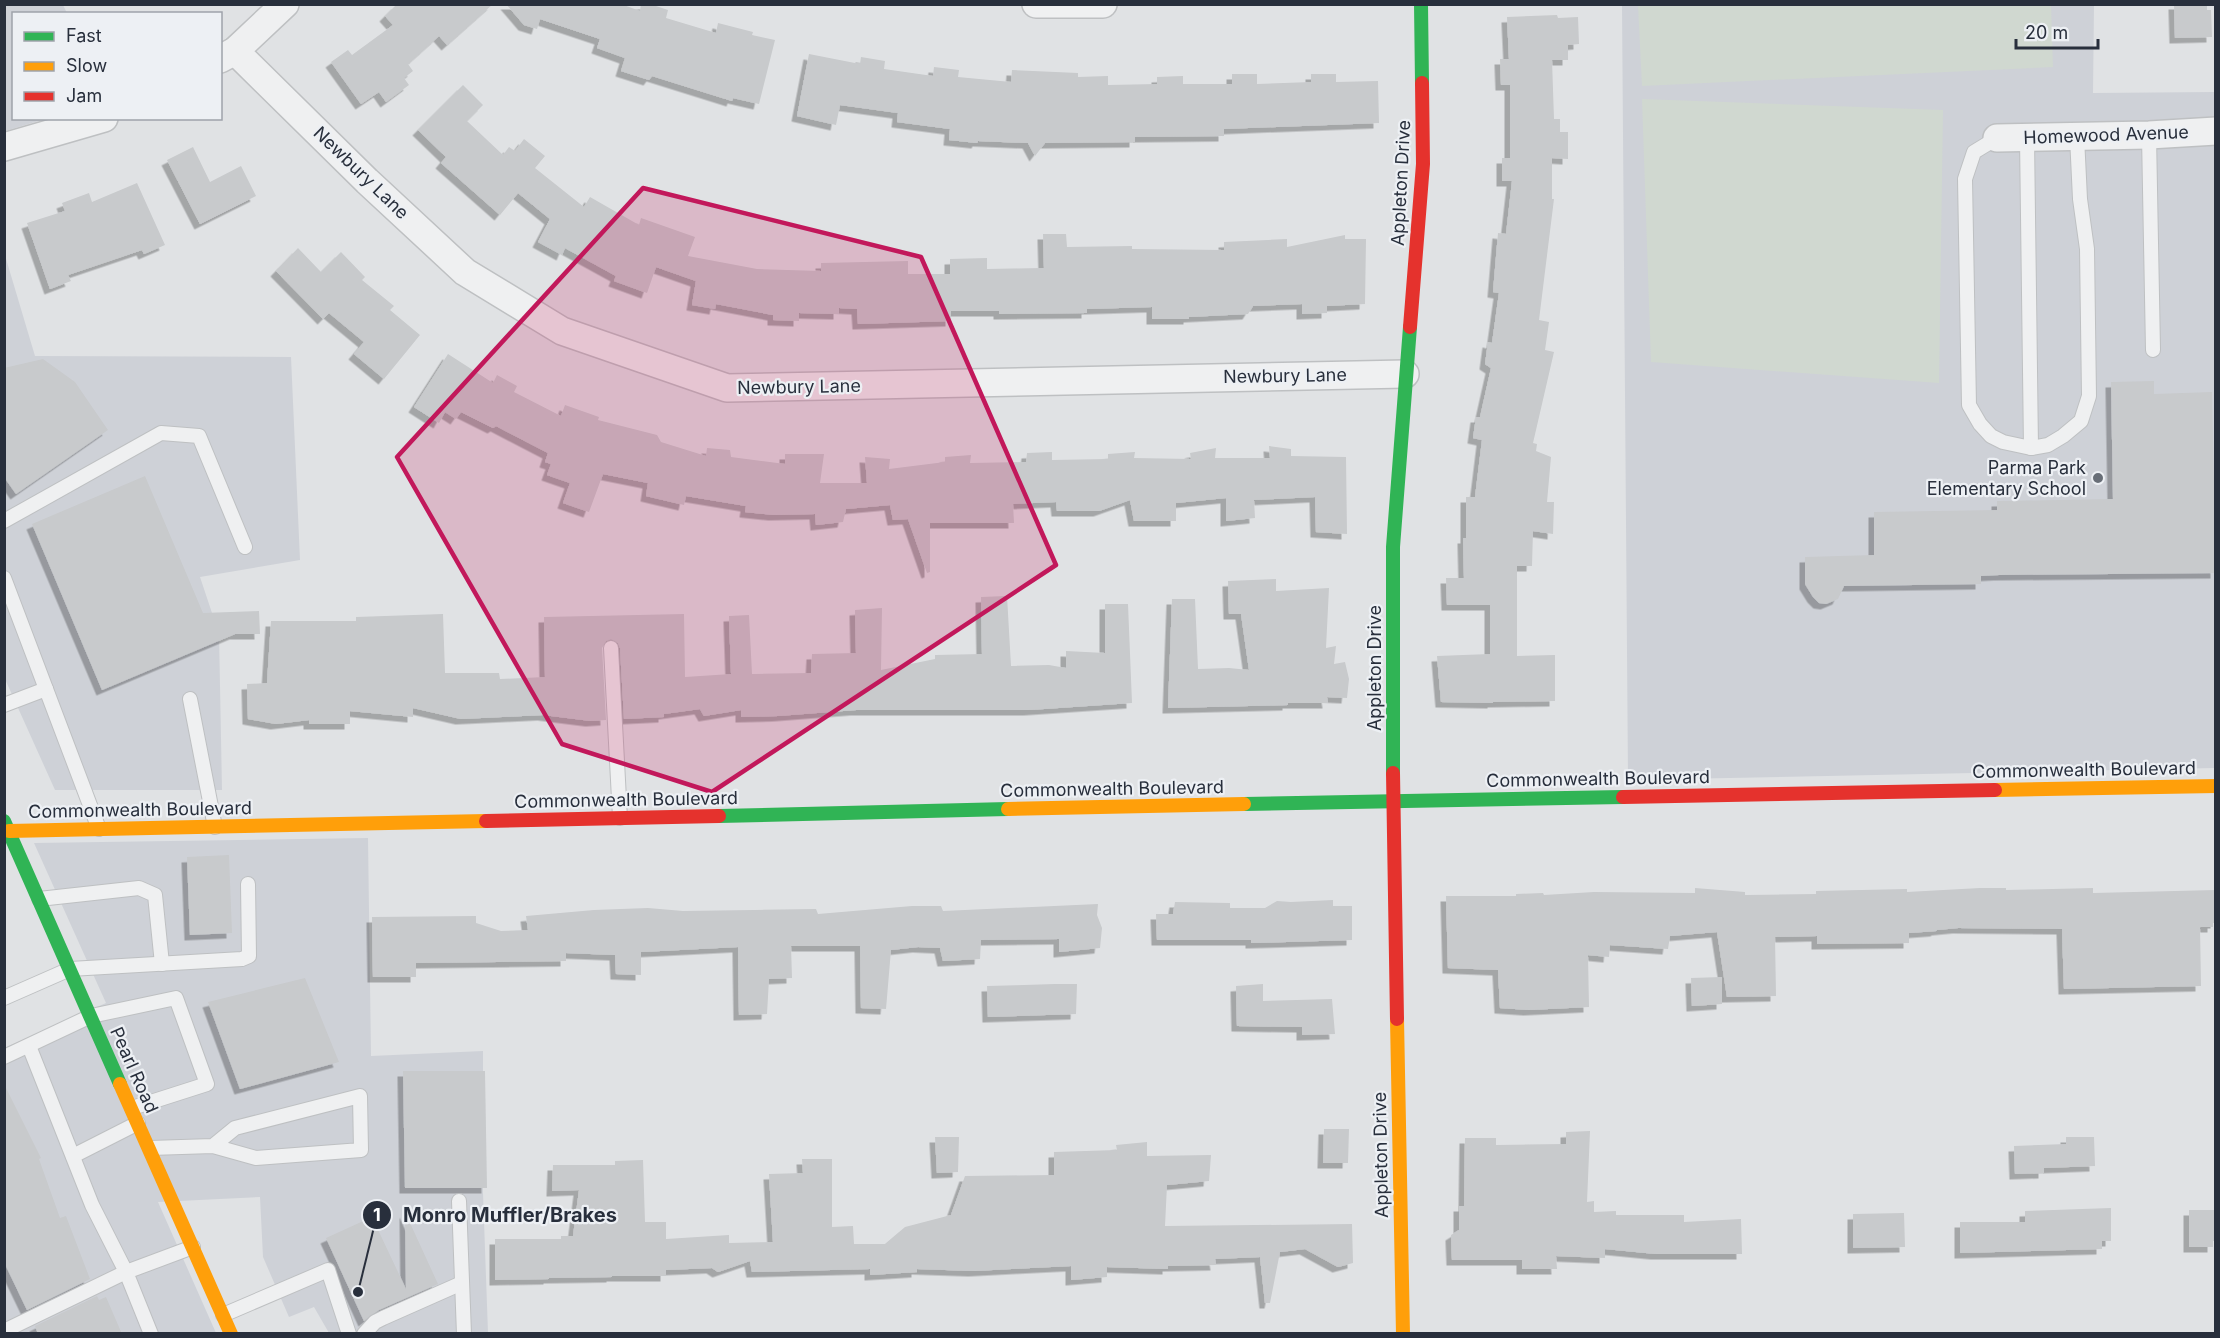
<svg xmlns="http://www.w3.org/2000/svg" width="2220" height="1338" viewBox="0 0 2220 1338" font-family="Inter,sans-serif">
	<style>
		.built { fill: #ced1d7 }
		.green { fill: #d0d8d0 }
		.building { fill: #c8cacc; filter: url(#shadow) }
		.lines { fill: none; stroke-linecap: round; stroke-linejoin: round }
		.lane-casing { stroke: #bec0c2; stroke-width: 16 }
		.street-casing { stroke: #bec0c2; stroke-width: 30 }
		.lane { stroke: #eff0f1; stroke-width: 14 }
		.street { stroke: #eff0f1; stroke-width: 27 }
		.fast { stroke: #30b455; stroke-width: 14 }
		.slow { stroke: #ff9f0a; stroke-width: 14 }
		.jam { stroke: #e5322d; stroke-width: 14 }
		.marked { fill: #c2185b; fill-opacity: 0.2; stroke: #c2185b; stroke-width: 4.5; stroke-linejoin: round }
		.poi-dot { fill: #686e77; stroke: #edf0f4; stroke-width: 2 }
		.labels { text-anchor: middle; stroke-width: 4.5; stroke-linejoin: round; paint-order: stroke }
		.street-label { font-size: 18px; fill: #282f3c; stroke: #edf0f4 }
		.poi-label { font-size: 18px; fill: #282f3c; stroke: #edf0f4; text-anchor: end }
		.leader { fill: none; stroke: #282f3c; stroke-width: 2 }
		.callout-dot { fill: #282f3c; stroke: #edf0f4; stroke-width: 2 }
		.mark-label { font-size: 18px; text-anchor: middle; font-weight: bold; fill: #fff }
		.callout-label { font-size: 20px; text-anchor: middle; font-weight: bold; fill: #282f3c; stroke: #edf0f4; stroke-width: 4.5; stroke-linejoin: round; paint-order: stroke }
	</style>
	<defs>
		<filter id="shadow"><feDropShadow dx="-5.5" dy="5.5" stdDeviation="0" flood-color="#0004"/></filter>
	</defs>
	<rect width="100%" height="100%" fill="#e0e2e4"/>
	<g class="built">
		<path d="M5,4L63,5L67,13L14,14V118L45,119L5,131Z"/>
		<path d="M1622,5H2094L2093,93L2215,92V768L1628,780Z"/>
		<path d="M4,252L35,356L291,357L300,560L200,577L219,634L222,790H55L5,679Z"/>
		<path d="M368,838L371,1056L483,1051V1193L488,1333H329L314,1307L289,1317L263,1257L260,1197L158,1202L216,1333H5L4,1048L106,1003L34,843Z"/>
	</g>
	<g class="green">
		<path d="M1638,5H2051L2053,67L1642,86Z"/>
		<path d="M1642,99L1943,110L1939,383L1651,362Z"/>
	</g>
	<g class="building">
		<path d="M397,4H493L447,45L439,36L408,64L413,71L404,78L409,85L386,102L379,92L361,104L331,62L348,50L352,55L393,25L385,16Z"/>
		<path d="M506,4H621L640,11L641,4H650L668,10L666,18L716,33L718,23L753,32L752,35L775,40L759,104L733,98L732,101L652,76L649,80L621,71L625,58L597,48L600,39L540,19L537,29L524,25Z"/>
		<path d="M2174,4H2207V10H2211L2212,37L2175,38Z"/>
		<path d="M1557,15L1558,18L1578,17L1579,44L1568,45V60H1552L1554,119H1560V132H1568V159L1552,158V199H1554L1539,320L1549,322L1545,350L1554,352L1533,443L1537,444L1536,451L1551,457L1547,502H1554L1553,534L1533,531L1532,566H1517V656L1555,655V701L1493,702V703L1441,702L1437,656L1490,654V605H1447L1446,578H1464L1463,538H1466V497H1475L1482,440L1473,438L1476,417H1480L1491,368L1485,364L1488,342L1492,343L1499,293L1493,292L1498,233L1506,234L1512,181H1502V158H1510V85H1501L1500,59H1509L1507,17Z"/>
		<path d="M809,54L860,64L861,57L885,61L884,69L933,76L934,67L959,70L958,77L1011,82L1012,70L1078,73V77L1108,76V85L1157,84V77L1183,76V84H1232V74H1257V84L1311,82V74H1336V82L1378,81L1379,123L1224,129V136L1135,137V142L1045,143L1035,156L1028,143L978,141L977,143L949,140L950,129L897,122L898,113L840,105L836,125L797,116Z"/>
		<path d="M463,85L483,105L467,121L503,155L509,147L515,151L524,139L545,156L535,168L584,207L590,197L639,225L641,218L695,237L688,256L757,269L821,271V263L908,261V274H950V259L987,258V269L1044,268L1043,234H1066L1067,247L1132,246V249L1224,250V242L1287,239V247L1345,235V239H1366L1365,304L1327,306V313L1302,314V304L1253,306L1248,314L1189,317V319H1152V307L1087,309V313L999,314V311H951V321L858,324L857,309L839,308V314L799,313V321L773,320V315L716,304L715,309L692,305L696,281L656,267L647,293L614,281L616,276L565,248L562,255L538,242L550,219L518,193L500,215L441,163L446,157L418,130Z"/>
		<path d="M193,147L210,182L241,166L256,196L200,224L167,160Z"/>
		<path d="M137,183L165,245L144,254L142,250L68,275L71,281L50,289L27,223L65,211L62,203L89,193L92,202Z"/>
		<path d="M298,248L321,272L341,252L365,277L362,280L394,306L390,310L420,335L384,379L354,354L364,342L329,313L323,319L276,271Z"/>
		<path d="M448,354L493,383L497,375L517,386L514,392L561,416L565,405L599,417L598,420L657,435L661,442L706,456L707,448L730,450L731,457L785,464V454H824L820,483H867L865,457L890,459L889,469L945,462V457L971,455L970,463L1026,462L1027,453L1052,452V460L1108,459V454L1135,452L1134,458L1191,459L1190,453L1216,448L1215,458H1270L1269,446L1291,449V456L1346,457L1347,534L1316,532L1315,497L1254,500L1255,518L1226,521V498L1176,503V521H1134L1130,500L1099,511H1057L1056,502L1013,504L1014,523H930V572L927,573L908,519L893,520L890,505L846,509L843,522L816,525L815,514L774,515L745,512L746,506L686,496L684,505L646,496L648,483L603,474L589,512L563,503L570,483L547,475L551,464L545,462L548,453L496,426L493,428L461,412L456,419L445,412L439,423L414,407Z"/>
		<path d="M43,359L75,382L108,430L16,494L4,477V368Z"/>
		<path d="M2154,381V394L2212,392L2216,573L1999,575L1981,576V584L1844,586L1838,599L1826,604L1819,603L1813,597L1805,584V557L1874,555V512L1997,510V501L2113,499L2111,382Z"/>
		<path d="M145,476L203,613L259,611L260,634H235L102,690L32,524Z"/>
		<path d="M1276,579V591L1329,588L1326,648L1336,646L1334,664L1345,662L1349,679L1347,698L1327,697L1328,703H1288V705L1168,708L1172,599H1195L1198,669L1229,668L1249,670L1241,614H1229L1228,581Z"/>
		<path d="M1007,596L1011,666L1049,665L1066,668V651L1105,653V604H1128L1132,703L1029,710H856L778,716L741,717V710L704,716L700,709L664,714V717L624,719L620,648L618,643L611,639L606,641L602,648L606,720L591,721L543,715L461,719L413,708V717L350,711V724H309V720L276,724L248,719L247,684L267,683L271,621H356V617L443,614L445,673H499L500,679L545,677L544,617L684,614L685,677L731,674L729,616L749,615L752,674L811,673L812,654L856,653L855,610L882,608L881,670L935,659V655L982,654L981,597Z"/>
		<path d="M229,855L232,933L190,935L187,857Z"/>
		<path d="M1695,888L1745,892V895L1816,894V891L1907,889V892L1980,888H2006V890L2093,888V893L2216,890V923H2213V927H2200L2201,986L2064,989L2062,929L1958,928L1937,930L1936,931L1909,933V943L1817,944V936L1775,937L1776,996L1727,997L1717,932L1670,936L1668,949L1610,945L1609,957L1588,955L1589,1007L1529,1010L1500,1008L1498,970L1448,968L1446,896H1516V894L1543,893L1544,895L1594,892L1695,893Z"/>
		<path d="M1333,900V906H1352V940L1251,943V940H1157L1156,914H1173L1175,902L1230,903V908H1265L1277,901L1291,902Z"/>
		<path d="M1098,904L1097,915L1102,928L1100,948L1059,952V939L981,940L980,959L943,961L940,948L918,947L891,950L886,1009L861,1008L860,946H791L792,978L769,979L767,1014L739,1015L738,947L641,952V975L616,974L615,955L566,953V961L416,963V977H373L372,917L476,916V923L501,931L528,930L526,916L594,910L648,908L683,911L816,909L818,914L912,906H941L943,911Z"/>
		<path d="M1722,977V1004L1692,1006L1691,978Z"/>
		<path d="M305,978L339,1062L240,1089L208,1002Z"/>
		<path d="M1055,984H1077L1076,1014L988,1017L987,986Z"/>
		<path d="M1263,984V1001L1332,999L1335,1034L1302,1035V1027L1237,1026L1236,986Z"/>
		<path d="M403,1071H485L487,1188H405Z"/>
		<path d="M4,1084L41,1158L39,1159L60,1218L66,1216L90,1279L27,1310L4,1262Z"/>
		<path d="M1324,1129H1349L1348,1163H1323Z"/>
		<path d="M1590,1131L1587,1202L1594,1201V1212L1616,1211V1215H1684V1222L1741,1219L1742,1254H1656L1605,1249V1258L1556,1256L1557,1269H1522V1260H1452L1451,1235L1459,1230V1206H1464L1465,1138H1496V1145L1566,1144V1132Z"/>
		<path d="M935,1137H959L958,1172L937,1173Z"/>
		<path d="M2066,1137H2094L2095,1166L2044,1168V1173L2015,1174L2014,1146L2066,1144Z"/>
		<path d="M1147,1142V1156L1211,1155L1209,1181L1167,1185L1165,1226L1352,1224L1353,1263L1338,1267L1305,1249L1280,1252L1270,1303H1265L1260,1257L1215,1259L1216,1265L1168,1266V1269L1107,1267V1277L1071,1280V1266L974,1271L917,1269V1272L870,1275V1269L752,1272L750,1261L718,1272L712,1268L666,1270V1276H612V1277L549,1278V1279L495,1280V1239H561V1236H573L579,1190L552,1191L553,1165H615V1161L643,1160L645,1222H666V1239L729,1235V1243L773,1242L769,1174L803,1173L802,1159H832V1227L853,1226L854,1244H885L905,1227L951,1215L965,1176L1054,1175V1152L1117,1150L1116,1145Z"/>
		<path d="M2111,1208V1241H2102V1249L1960,1253V1222H2025V1211Z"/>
		<path d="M2189,1210H2216V1241H2213V1247H2189Z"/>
		<path d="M405,1212L438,1284L379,1310L364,1321L326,1238L372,1217L406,1289Z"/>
		<path d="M1904,1213L1905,1247L1853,1248V1214Z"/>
		<path d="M97,1296L99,1300L106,1297L122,1334H38L35,1326Z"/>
	</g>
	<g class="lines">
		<g class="lane-casing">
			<g id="lane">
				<path d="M2149,135L2153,350"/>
				<path d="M1997,138L1974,152L1965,179L1969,405L1980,424L1991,436L2003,442L2031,448L2048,445L2063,436L2081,421L2089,396L2087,249L2080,199L2077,137"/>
				<path d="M2027,138L2031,448"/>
				<path d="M4,521L161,433L199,436L245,547"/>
				<path d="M4,578L99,829"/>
				<path d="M611,648L620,818"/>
				<path d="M190,699L215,827"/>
				<path d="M4,705L46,689"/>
				<path d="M39,899L139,888L155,895L162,964"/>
				<path d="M4,998L70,969L242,959L249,956L248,884"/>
				<path d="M4,1057L91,1016L176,998L207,1084L132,1108"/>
				<path d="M150,1148L213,1146L256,1158L361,1150L360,1096L235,1128L213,1146"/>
				<path d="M73,1156L138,1123"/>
				<path d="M459,1201L464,1334"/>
				<path d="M223,1315L328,1270L349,1334"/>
				<path d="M4,1331L126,1272L92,1205L29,1046"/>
				<path d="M151,1334L126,1272L193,1247"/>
				<path d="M364,1334L375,1322L383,1318L462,1283"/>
			</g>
		</g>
		<g class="street-casing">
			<g id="street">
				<path d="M1036,4H1103"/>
				<path d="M235,51L367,181L465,272L562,331L727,388L1405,374"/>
				<path d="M220,59L235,51L285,4"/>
				<path d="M1997,138L2149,135L2216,131"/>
				<path d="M4,147L104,118"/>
			</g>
		</g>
		<use href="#lane" class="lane"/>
		<use href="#street" class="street"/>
		<g class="fast">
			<path d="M1421,4L1422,83"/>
			<path d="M1393,773V547L1410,327"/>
			<path d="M1244,804L1623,797"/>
			<path d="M719,816L1008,809"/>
			<path d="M4,821L120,1084"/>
		</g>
		<g class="slow">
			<path d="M1995,790L2216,786"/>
			<path d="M1008,809L1244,804"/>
			<path d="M9,831L486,821"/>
			<path d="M1397,1019L1403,1334"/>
			<path d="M120,1084L231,1334"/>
		</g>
		<g class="jam">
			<path d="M1410,327L1423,164L1422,83"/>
			<path d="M1393,773L1397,1019"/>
			<path d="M1623,797L1995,790"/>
			<path d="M486,821L719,816"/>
		</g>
	</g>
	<path class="marked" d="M643,188L921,257L1056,565L712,792L562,744L397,457Z"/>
	<circle class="poi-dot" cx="2098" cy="478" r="6"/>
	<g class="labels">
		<g class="street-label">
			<text transform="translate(2106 135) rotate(-2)" y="6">Homewood Avenue</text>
			<text transform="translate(361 173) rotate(44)" y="6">Newbury Lane</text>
			<text transform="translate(1401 183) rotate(-87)" y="6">Appleton Drive</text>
			<text transform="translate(1285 376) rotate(-1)" y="6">Newbury Lane</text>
			<text transform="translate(799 387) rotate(-1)" y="6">Newbury Lane</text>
			<text transform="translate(1375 668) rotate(-90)" y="6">Appleton Drive</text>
			<text transform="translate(2084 770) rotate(-1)" y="6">Commonwealth Boulevard</text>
			<text transform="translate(1598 779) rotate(-1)" y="6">Commonwealth Boulevard</text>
			<text transform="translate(1112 789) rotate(-1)" y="6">Commonwealth Boulevard</text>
			<text transform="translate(626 800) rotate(-1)" y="6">Commonwealth Boulevard</text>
			<text transform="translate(140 810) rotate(-1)" y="6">Commonwealth Boulevard</text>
			<text transform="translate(134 1070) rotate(66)" y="6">Pearl Road</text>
			<text transform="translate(1381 1155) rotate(-91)" y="6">Appleton Drive</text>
		</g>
		<g class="poi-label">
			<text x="2086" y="474">Parma Park<tspan x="2086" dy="21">Elementary School</tspan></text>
		</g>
	</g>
	<path class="leader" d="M358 1292L377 1215"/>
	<g class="callout-dot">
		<circle cx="358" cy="1292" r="6"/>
		<circle cx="377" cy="1215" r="15"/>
	</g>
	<g class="mark-label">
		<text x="377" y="1221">1</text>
	</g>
	<g class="callout-label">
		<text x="510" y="1222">Monro Muffler/Brakes</text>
	</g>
	<rect width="2220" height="1338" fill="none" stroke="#282f3c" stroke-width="12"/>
	<rect x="12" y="12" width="210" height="108" fill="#edf0f4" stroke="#9ea3aa" stroke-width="1.5"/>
	<rect x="24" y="32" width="30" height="9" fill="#30b455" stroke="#9ea3aa" stroke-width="1.5"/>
	<text x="66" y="42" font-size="18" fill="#282f3c">Fast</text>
	<rect x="24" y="62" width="30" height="9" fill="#ff9f0a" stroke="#9ea3aa" stroke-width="1.5"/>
	<text x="66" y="72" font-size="18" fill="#282f3c">Slow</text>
	<rect x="24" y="92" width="30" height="9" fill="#e5322d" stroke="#9ea3aa" stroke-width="1.5"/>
	<text x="66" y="102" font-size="18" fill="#282f3c">Jam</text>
	<path d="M2016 39v9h82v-9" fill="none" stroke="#282f3c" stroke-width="3"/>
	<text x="2025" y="39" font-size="18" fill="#282f3c" stroke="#edf0f4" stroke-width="4.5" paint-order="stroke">20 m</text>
</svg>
